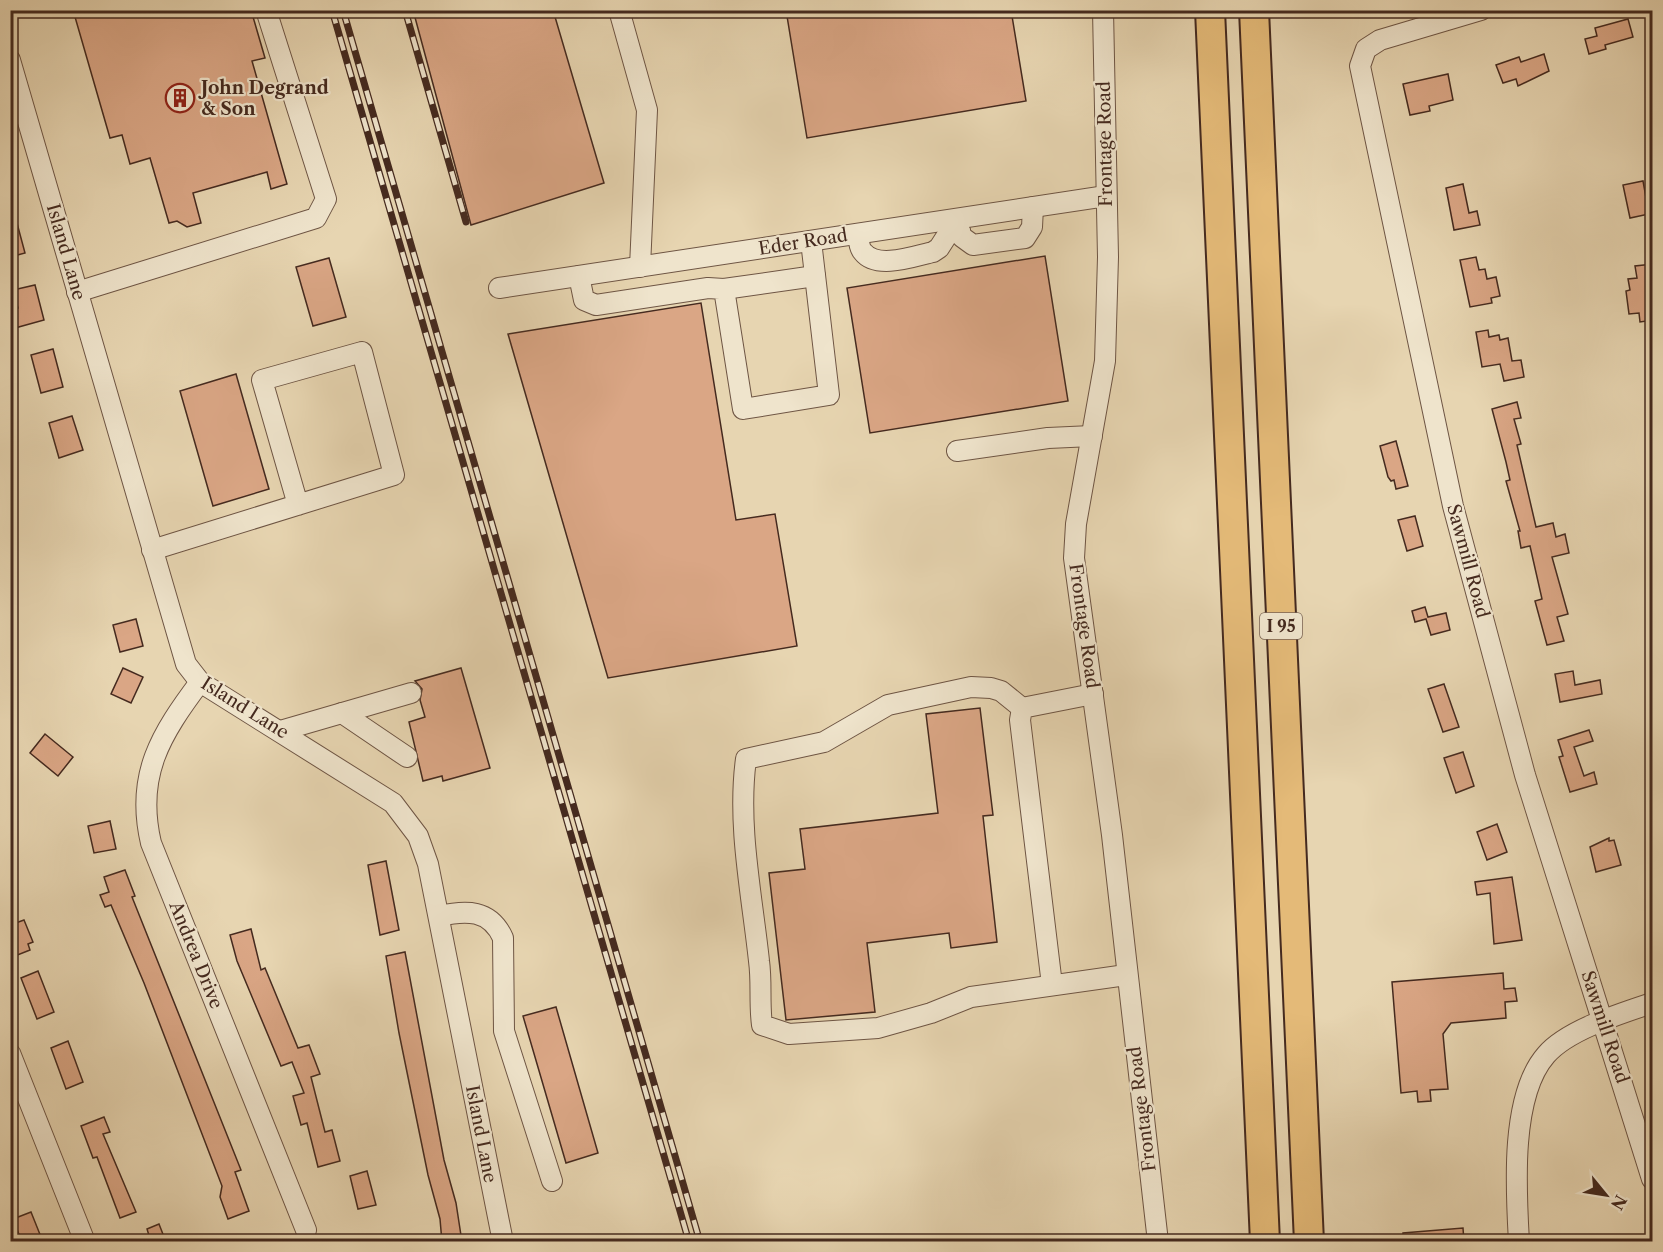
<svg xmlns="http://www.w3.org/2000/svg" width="1663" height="1252" viewBox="0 0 1663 1252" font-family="'Libre Caslon Text',serif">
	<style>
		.building { fill: #daa685; stroke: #452a1f; stroke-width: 1.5 }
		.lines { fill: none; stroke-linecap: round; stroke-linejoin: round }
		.minor-casing { stroke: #6e5544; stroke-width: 22 }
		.highway-casing { stroke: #452a1f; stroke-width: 32 }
		.minor { stroke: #efe4cc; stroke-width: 20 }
		.highway { stroke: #e4ba78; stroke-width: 28 }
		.rail-casing { stroke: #452a1f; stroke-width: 7 }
		.rail { stroke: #efe4cc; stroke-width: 4.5; stroke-dasharray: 14; stroke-linecap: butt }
		.labels { text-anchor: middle; stroke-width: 4.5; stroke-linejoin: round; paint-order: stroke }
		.shield { fill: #efe4cc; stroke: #786253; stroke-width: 1.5 }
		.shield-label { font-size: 16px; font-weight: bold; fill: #452a1f }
		.poi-label { font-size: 18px; font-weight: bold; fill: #452a1f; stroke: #efe4cc; text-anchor: start }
		.street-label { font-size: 18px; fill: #452a1f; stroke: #efe4cc }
	</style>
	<rect width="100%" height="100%" fill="#e7d5b1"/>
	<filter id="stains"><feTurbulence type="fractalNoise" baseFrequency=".00333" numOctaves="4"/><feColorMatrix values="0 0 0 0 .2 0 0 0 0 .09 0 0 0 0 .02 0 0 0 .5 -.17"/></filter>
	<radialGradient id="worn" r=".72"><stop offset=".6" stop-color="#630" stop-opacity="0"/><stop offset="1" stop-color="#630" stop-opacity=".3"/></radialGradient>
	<g class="building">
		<path d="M73,10H251L265,58L252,61L287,184L271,189L267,172L193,193L201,223L187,227L177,221L169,223L150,158L130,164L122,135L110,138Z"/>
		<path d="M413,10H553L604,183L471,225Z"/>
		<path d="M786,10H1011L1026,101L807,138Z"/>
		<path d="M1628,19L1633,37L1605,45L1606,49L1589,54L1585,39L1597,36L1595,28Z"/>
		<path d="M1544,54L1549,71L1518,86L1516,79L1503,83L1496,65L1519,57L1521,62Z"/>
		<path d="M1448,74L1453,100L1429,106L1430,111L1410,115L1403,84Z"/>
		<path d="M1643,181L1649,214L1630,218L1623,185Z"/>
		<path d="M1463,184L1469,213L1477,211L1480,225L1454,230L1446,188Z"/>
		<path d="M14,212L25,253L10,257V213Z"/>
		<path d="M1045,256L1068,401L870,433L847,288Z"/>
		<path d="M1476,257L1479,270L1485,269L1487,279L1496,277L1500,296L1491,298L1492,303L1470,307L1460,260Z"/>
		<path d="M329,258L346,317L313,326L296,267Z"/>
		<path d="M1653,264V320L1640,322L1639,313L1629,314L1626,291L1630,290L1628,279L1637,278L1635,266Z"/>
		<path d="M35,285L44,320L15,328L10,310L18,308L13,290Z"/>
		<path d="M701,303L736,520L775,514L797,646L608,678L508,334Z"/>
		<path d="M1488,330L1489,337L1499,335L1500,340L1508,338L1512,361L1521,360L1524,377L1504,381L1500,364L1482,367L1476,332Z"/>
		<path d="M53,349L63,387L41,393L31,355Z"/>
		<path d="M236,374L269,489L213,506L180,391Z"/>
		<path d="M1517,402L1521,418L1514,419L1521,444L1517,445L1536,527L1553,523L1556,537L1565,534L1569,553L1552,557L1568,614L1557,617L1564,641L1547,645L1535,601L1542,599L1530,546L1521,548L1518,531H1520L1506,481L1510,480L1506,462L1492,409Z"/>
		<path d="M72,416L83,450L59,458L49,423Z"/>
		<path d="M1396,441L1408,486L1396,489L1394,480L1391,481L1388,477L1380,446Z"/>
		<path d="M1415,516L1423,546L1407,551L1398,520Z"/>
		<path d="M1425,607L1428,617L1446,613L1450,630L1431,635L1426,619L1415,622L1412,611Z"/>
		<path d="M136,619L143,646L120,652L113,625Z"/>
		<path d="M123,668L143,677L131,703L111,694Z"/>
		<path d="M461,668L490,768L443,781L442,776L423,781L409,722L425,717L420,700L422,689L415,681Z"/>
		<path d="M1573,671L1575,685L1600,680L1602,694L1560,702L1555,674Z"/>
		<path d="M1444,684L1459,727L1443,732L1428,689Z"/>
		<path d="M980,708L993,815L983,816L997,942L951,948L949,933L867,943L875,1012L786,1020L769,873L805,869L800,829L938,813L926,714Z"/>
		<path d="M1589,730L1593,741L1574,747L1584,776L1594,772L1597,784L1570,792L1559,757L1563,756L1558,740Z"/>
		<path d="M45,734L73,757L58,776L30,753Z"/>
		<path d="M1463,752L1474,786L1456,793L1444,758Z"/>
		<path d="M110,821L116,849L94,853L88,826Z"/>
		<path d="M1497,824L1507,852L1487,860L1477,832Z"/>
		<path d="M1609,838V841L1614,840L1621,865L1596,872L1590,847Z"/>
		<path d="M386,861L399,930L380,935L368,865Z"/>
		<path d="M125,870L135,896L132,897L241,1170L235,1172L249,1211L228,1219L220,1197L222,1186L144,983L111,905L105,907L100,895L109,892L104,877Z"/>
		<path d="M1512,877L1522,940L1494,944L1490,893L1477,895L1475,882Z"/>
		<path d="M24,920L33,942L28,944L30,950L10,958V925Z"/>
		<path d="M251,929L261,970L265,968L298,1048L309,1045L320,1074L311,1077L325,1132L332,1130L340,1161L318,1167L307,1123L301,1125L293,1096L304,1093L292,1062L281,1066L237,961L230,935Z"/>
		<path d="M405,952L444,1160L456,1203L462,1242H442L440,1219L428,1175L399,1033L386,956Z"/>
		<path d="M38,971L54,1012L37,1019L21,978Z"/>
		<path d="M1503,973L1504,989L1515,988L1517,1001L1505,1002L1506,1018L1451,1023L1443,1034L1448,1089L1430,1090L1431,1101L1418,1102L1417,1091L1401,1093L1392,982Z"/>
		<path d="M556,1007L598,1153L566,1163L523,1016Z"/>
		<path d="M68,1041L83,1082L66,1089L51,1048Z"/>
		<path d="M104,1117L110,1132L103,1134L136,1212L120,1218L97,1157L93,1158L81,1126Z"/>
		<path d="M367,1171L376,1205L358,1209L350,1176Z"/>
		<path d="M31,1212L43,1242H22L13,1219Z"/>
		<path d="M159,1224L166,1242H151L147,1229Z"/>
		<path d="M1463,1228L1464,1242H1403V1233Z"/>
	</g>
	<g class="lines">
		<g class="minor-casing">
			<g id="minor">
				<path d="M619,10L647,110L640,267"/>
				<path d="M1103,10L1108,257L1105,361L1076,524L1074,558L1112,835L1158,1242"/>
				<path d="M1481,10L1380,40L1366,49L1360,66L1453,506L1525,775L1652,1179"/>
				<path d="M10,60L186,664L200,682L393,803L418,836L428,864L503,1242"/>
				<path d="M956,221L962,237L973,245L1025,238L1032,227L1033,207"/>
				<path d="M858,234C859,240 859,248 863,252C877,270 915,256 933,252L939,248L948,234L960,231"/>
				<path d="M579,276L584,300L596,305L708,288L724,289L743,409L829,395L811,241"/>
				<path d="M499,288L1106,196"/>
				<path d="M724,289L815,276"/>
				<path d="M77,292L316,218L326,199L266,10"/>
				<path d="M957,451L1048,438L1092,436"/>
				<path d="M152,550L394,475L362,352L262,380L298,505"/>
				<path d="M200,682C161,734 135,775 151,843L306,1230"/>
				<path d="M1022,708L1001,691L991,688L971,687L888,705L824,742L746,759C737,825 752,895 759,961C762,983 759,1002 762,1025L789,1034L878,1028L931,1013L971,997L1126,975"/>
				<path d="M342,713L407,757"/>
				<path d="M280,731L411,693"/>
				<path d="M439,916C466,910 490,909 503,938L504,1031L552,1181"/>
				<path d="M1052,985L1020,720L1022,708L1093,694"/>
				<path d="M10,1053L85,1242"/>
				<path d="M1519,1242C1516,1190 1510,1096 1546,1055C1567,1030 1622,1013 1652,1003"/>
			</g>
		</g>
		<g class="highway-casing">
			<g id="highway">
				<path d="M1210,10L1265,1242"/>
				<path d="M1254,10L1309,1242"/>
			</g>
		</g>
		<use href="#minor" class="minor"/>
		<use href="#highway" class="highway"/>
		<g class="rail-casing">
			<g id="rail">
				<path d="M332,10L689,1242"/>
				<path d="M343,10L700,1242"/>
				<path d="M405,10L466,222"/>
			</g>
		</g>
		<use href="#rail" class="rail"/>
	</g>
	<defs>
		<g id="building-ring" transform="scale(1.5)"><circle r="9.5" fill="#efe4cc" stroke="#8f2418" stroke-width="1.5"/><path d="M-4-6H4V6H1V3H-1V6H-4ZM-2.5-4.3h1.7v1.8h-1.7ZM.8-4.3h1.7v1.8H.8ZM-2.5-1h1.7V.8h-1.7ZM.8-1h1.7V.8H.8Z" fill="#8f2418"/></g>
	</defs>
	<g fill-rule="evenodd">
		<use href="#building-ring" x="180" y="98"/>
	</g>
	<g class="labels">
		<rect class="shield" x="1260" y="613" width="42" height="26" rx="4.5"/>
		<g class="shield-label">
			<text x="1281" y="632">I 95</text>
		</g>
		<g class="poi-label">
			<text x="201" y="94">John Degrand<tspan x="201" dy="21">&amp; Son</tspan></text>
		</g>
		<g class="street-label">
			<text transform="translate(1105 144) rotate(-91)" y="6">Frontage Road</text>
			<text transform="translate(803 242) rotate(-9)" y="6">Eder Road</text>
			<text transform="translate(66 252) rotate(74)" y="6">Island Lane</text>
			<text transform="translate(1468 561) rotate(75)" y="6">Sawmill Road</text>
			<text transform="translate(1084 626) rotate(82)" y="6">Frontage Road</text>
			<text transform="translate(245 708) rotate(32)" y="6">Island Lane</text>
			<text transform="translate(196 955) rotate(68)" y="6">Andrea Drive</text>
			<text transform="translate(1605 1027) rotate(72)" y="6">Sawmill Road</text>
			<text transform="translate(1142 1109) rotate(-97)" y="6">Frontage Road</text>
			<text transform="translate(481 1134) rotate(79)" y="6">Island Lane</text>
		</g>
	</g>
	<rect width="1663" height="1252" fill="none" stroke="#e7d5b1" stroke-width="36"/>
	<rect x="12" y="12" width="1639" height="1228" fill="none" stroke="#452a1f" stroke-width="3"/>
	<rect x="18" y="18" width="1627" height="1216" fill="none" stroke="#452a1f" stroke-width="1.5"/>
	<g transform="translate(1606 1195) rotate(120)" stroke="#efe4cc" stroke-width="4.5" paint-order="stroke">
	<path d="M0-4.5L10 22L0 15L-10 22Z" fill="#452a1f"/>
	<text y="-9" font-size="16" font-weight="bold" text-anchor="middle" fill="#452a1f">N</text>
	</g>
	<rect width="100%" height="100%" filter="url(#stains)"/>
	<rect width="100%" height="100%" fill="url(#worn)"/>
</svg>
